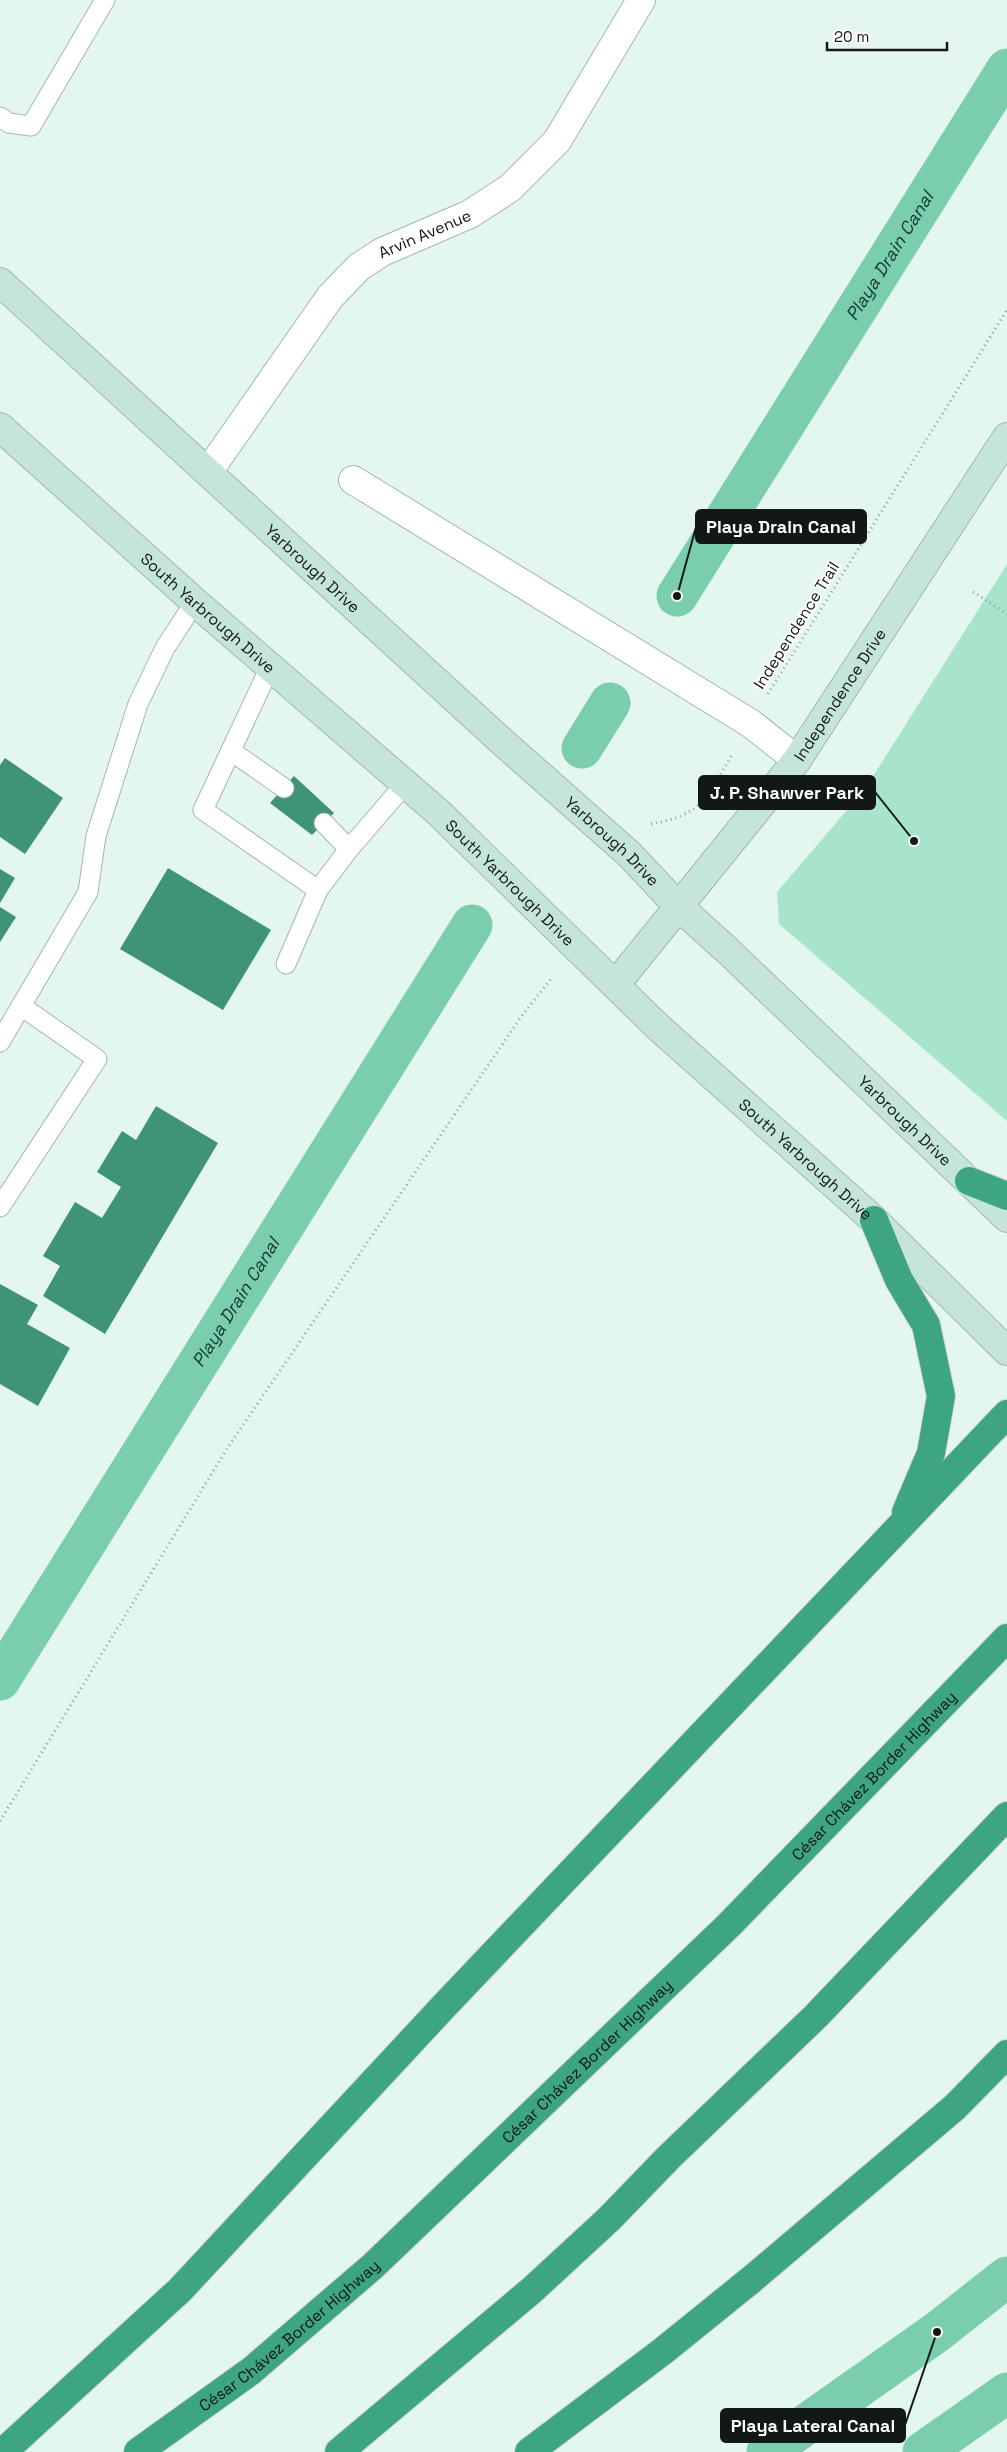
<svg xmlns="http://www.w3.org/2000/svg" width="1007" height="2452" viewBox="0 0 1007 2452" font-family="'Space Grotesk',sans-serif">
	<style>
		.green { fill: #a8e4cb }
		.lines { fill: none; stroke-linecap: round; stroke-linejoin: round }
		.canal { stroke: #7aceae; stroke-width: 41 }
		.building { fill: #3f9477 }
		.lane-casing { stroke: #a4b6ae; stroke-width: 21 }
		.street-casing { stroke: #a4b6ae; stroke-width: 30 }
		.secondary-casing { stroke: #a4b6ae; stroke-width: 30 }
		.highway-casing { stroke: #d4d5d5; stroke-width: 30 }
		.path { stroke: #92a09a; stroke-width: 3; stroke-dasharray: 1 4; stroke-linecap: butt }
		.lane { stroke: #fff; stroke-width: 19 }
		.street { stroke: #fff; stroke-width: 28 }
		.secondary { stroke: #c5e4da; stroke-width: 28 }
		.highway { stroke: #3da582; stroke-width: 28 }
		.labels { text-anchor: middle; stroke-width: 4; stroke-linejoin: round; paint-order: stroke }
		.street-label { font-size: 16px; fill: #111815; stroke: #fff }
		.water-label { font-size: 18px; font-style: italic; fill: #143a2d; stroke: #fff }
		.leader { fill: none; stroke: #111815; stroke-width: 2 }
		.callout-dot { fill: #111815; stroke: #fff; stroke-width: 2 }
		.callout { fill: #111815; stroke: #111815; stroke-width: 2 }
		.callout-label { font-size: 18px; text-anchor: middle; font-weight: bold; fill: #fff }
	</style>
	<rect width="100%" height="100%" fill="#e4f7ef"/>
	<path class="green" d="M1007,564V1121L779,924L777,892L865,789Z"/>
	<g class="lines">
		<g class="canal">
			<path id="s1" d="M677,596L1007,69"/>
			<path d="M582,748L610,703"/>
			<path id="s2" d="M0,1680L472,925"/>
			<path d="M767,2452L937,2332L1007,2277"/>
			<path d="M923,2452L1007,2393"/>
		</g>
	</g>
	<g class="building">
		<path d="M5,758L63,798L25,854L0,837V765Z"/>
		<path d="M294,776L334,813L312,835L270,803Z"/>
		<path d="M168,868L271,930L223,1010L120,949Z"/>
		<path d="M0,869L15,878L0,903Z"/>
		<path d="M0,907L16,917L0,942Z"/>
		<path d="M156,1106L218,1143L105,1334L43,1296L60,1266L43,1256L75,1202L102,1218L121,1187L97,1172L122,1131L136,1140Z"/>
		<path d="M0,1284L38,1305L27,1324L70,1348L38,1406L0,1384Z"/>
	</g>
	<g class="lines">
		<g class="lane-casing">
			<g id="lane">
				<path d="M0,117L9,123L31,126L105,0"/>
				<path d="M270,667L203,810L318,890L349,849L405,784"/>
				<path d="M231,751L284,788"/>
				<path d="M324,823L349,849"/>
				<path d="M286,964L318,890"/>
				<path d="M0,1042L88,892L96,836L138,704L165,648L195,602"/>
				<path d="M0,1207L97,1059L21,1006"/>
			</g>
		</g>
		<g class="street-casing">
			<g id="street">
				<path id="s3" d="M208,472L330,297L359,267L382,252L470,214L510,188L557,141L641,0"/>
				<path d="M353,480L750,723L797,760"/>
			</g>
		</g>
		<g class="secondary-casing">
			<g id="secondary">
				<path id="s4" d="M0,282L498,738L629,854L677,905L728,951L1007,1218"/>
				<path id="s5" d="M0,427L195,602L439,813L657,1026L874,1220L1007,1351"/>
				<path id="s6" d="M616,984L797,760L1007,437"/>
			</g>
		</g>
		<g class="highway-casing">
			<g id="highway">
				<path d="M969,1181L1007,1196"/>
				<path d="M874,1220L899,1280L926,1325L941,1396L931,1453L906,1512"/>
				<path d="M3,2452L180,2290L445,2005L1007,1414"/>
				<path id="s7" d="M138,2452L251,2371L373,2266L729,1925L1007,1638"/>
				<path d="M339,2452L532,2290L609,2219L669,2157L816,2016L1007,1816"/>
				<path d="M529,2452L663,2351L752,2279L955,2107L1007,2054"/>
			</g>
		</g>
		<g class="path">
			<path d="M973,592L1007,614"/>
			<path d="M768,694L1007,310"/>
			<path d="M651,824C704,815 708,795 733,753"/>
			<path d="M0,1821L228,1447L523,1014L551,979"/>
		</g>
		<use href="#lane" class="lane"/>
		<use href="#street" class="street"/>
		<use href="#secondary" class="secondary"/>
		<use href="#highway" class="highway"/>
	</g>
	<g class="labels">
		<g class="street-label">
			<text dy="6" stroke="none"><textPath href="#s3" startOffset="329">Arvin Avenue</textPath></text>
			<text dy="6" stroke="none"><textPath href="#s4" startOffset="424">Yarbrough Drive</textPath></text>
			<text dy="6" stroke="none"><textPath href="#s5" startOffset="279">South Yarbrough Drive</textPath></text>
			<text transform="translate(796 625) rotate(-58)" y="6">Independence Trail</text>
			<text dy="6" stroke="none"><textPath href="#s6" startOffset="366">Independence Drive</textPath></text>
			<text dy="6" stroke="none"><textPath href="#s4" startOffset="829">Yarbrough Drive</textPath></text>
			<text dy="6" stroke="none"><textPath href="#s5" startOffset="684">South Yarbrough Drive</textPath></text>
			<text dy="6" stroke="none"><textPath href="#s4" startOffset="1234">Yarbrough Drive</textPath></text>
			<text dy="6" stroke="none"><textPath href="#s5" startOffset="1089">South Yarbrough Drive</textPath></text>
			<text dy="6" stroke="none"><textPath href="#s7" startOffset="1001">César Chávez Border Highway</textPath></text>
			<text dy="6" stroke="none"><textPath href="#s7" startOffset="596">César Chávez Border Highway</textPath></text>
			<text dy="6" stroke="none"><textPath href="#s7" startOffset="191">César Chávez Border Highway</textPath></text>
		</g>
		<g class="water-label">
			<text dy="6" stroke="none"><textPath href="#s1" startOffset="401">Playa Drain Canal</textPath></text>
			<text dy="6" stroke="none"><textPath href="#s2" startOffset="445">Playa Drain Canal</textPath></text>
		</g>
	</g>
	<path class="leader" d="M677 596L696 527M914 841L875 792M937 2332L905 2425"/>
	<g class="callout-dot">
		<circle cx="677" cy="596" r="5"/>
		<circle cx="914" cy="841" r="5"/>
		<circle cx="937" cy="2332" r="5"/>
	</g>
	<g class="callout">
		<rect x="696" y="510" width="170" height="33" rx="5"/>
		<rect x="699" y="776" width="176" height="33" rx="5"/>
		<rect x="721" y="2409" width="184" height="33" rx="5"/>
	</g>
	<g class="callout-label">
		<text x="781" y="533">Playa Drain Canal</text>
		<text x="787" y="799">J. P. Shawver Park</text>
		<text x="813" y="2432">Playa Lateral Canal</text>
	</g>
	<path d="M827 42v8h120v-8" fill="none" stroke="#111815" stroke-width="2.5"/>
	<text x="834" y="42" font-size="15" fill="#111815" stroke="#ffffff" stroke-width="4" paint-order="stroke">20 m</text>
</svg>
